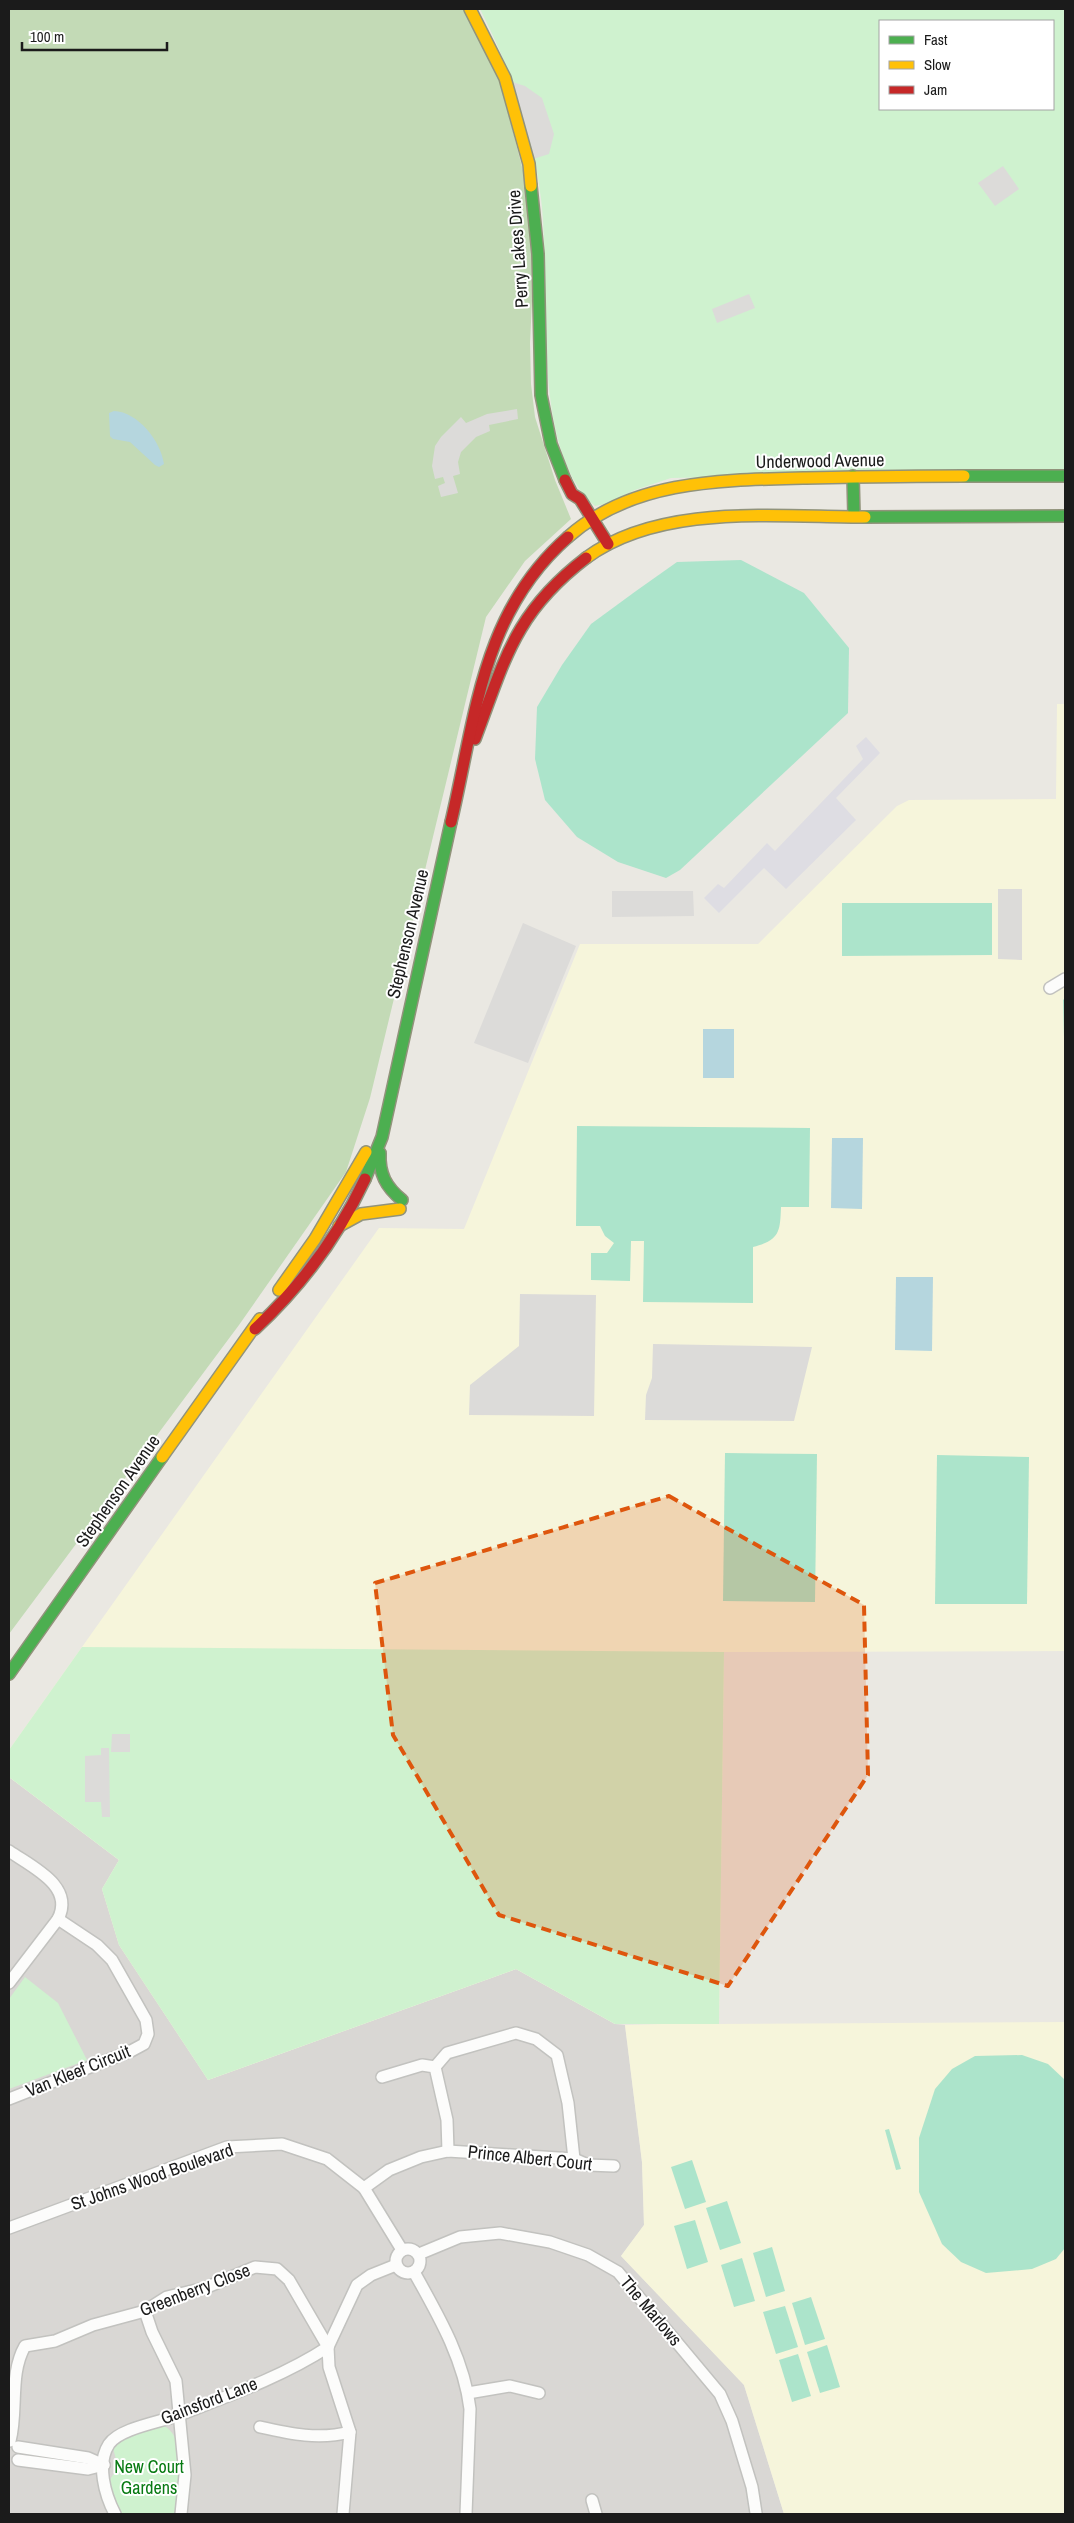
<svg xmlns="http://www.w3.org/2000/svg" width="1074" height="2523" viewBox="0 0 1074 2523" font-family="'Archivo Narrow',sans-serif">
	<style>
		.residential { fill: #d9d7d4 }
		.education { fill: #f6f5db }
		.forest { fill: #c3dab6 }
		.park { fill: #cff2cf; fill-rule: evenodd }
		.pitch { fill: #ace4cb }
		.parking { fill: #dcdbd9 }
		.plaza { fill: #dedde3 }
		.water { fill: #b5d6de }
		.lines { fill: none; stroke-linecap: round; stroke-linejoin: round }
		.street-casing { stroke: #c2c2bf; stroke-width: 14 }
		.fast-casing { stroke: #91937b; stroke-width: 14 }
		.slow-casing { stroke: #91937b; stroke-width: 14 }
		.jam-casing { stroke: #91937b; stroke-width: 14 }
		.street { stroke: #fcfcfb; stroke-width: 11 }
		.fast { stroke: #4caf50; stroke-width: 11 }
		.slow { stroke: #ffc107; stroke-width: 11 }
		.jam { stroke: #c62828; stroke-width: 11 }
		.marked { fill: #de560d; fill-opacity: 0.2; stroke: #de560d; stroke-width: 4; stroke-dasharray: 10 6; stroke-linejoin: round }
		.labels { text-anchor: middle; stroke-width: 4; stroke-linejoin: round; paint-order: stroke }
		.street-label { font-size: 18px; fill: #1b1b1b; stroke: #fff }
		.park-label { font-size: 18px; fill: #077a12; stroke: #fff }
	</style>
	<rect width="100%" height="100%" fill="#eae8e2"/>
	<path class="residential" d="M9,1777L119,1860L208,2080L516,1969L615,2024L625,2025L642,2162L644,2225L621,2256L744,2385L784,2514H9Z"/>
	<path class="education" d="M1057,704H1065V1651L724,1652L719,2024L1065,2022V2514H784L744,2385L621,2256L644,2225L642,2162L625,2025L662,2024H615L516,1969L208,2080L119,1945L102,1889L119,1860L9,1777V1750L379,1228L464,1229L580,944H758L897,806L909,800L1056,799Z"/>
	<path class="forest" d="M9,9H465L499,77L530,198L532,301L530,343L531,384L535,417L555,480L571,519L525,561L486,617L370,1098L346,1172L239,1325L9,1634Z"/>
	<g class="park">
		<path d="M480,9H1065V469L671,478L635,490L605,504L595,506C528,449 552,282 541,199C533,131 511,70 480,9ZM880,21H1053V109H880Z"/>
		<path d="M82,1647L724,1652L719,2024H615L516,1969L208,2080L119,1945L102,1889L119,1860L9,1777V1750Z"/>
		<path d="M25,1977L58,2003L87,2060L9,2089V1999Z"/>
		<path d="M161,2425C189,2433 179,2492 176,2514H120L109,2481L118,2467L113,2448L120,2439Z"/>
	</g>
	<g class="pitch">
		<path d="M741,560L804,593L849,648L848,713L680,870L666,878L618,862L577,837L545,800L535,759L537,707L562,665L591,624L636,591L677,562Z"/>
		<path d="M842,903H992V955L842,956Z"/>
		<path d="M1065,998V1076L1063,1000Z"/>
		<path d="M577,1126L810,1128L809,1207H781C780,1232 780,1240 753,1247V1303L643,1302L644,1241H631L630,1281L591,1280V1253H607L614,1243L605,1236L600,1226H576Z"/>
		<path d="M725,1453L817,1454L815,1602L723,1601Z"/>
		<path d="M937,1455L1029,1457L1027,1604H935Z"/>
		<path d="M1022,2055L1048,2064L1065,2080V2248L1056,2259L1032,2269L986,2273L961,2262L942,2244L919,2192V2138L935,2089L952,2069L975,2056Z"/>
		<path d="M889,2129L901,2169L896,2170L885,2130Z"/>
		<path d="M692,2160L706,2202L685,2209L671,2167Z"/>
		<path d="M727,2201L741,2243L720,2250L706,2208Z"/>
		<path d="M695,2220L708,2262L687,2269L674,2226Z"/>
		<path d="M772,2247L785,2291L766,2297L753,2253Z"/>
		<path d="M742,2258L755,2301L734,2307L721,2265Z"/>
		<path d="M811,2297L825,2339L805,2345L792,2303Z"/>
		<path d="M785,2306L798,2347L776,2354L763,2312Z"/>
		<path d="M827,2345L840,2387L820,2393L807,2352Z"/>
		<path d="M798,2354L811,2396L792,2402L779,2360Z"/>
	</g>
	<g class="parking">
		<path d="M506,80L525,86L542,98L554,134L549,154L530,160Z"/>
		<path d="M1003,166L1019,189L995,206L978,183Z"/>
		<path d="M749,294L755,308L717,323L712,309Z"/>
		<path d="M517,409L518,419L489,425L490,431L476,437L461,452L458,462L460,474L453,476L458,493L441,497L438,486L445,483L443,477L435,479L432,466L435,446L441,437L461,417L466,423L487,414Z"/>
		<path d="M998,889H1022V960L998,959Z"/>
		<path d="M612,891H693L694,916L612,917Z"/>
		<path d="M523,923L576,946L528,1063L474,1043Z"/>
		<path d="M520,1294L596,1295L594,1416L469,1415L470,1385L519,1346Z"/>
		<path d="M653,1344L812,1347L794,1421L645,1420L646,1395L652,1378Z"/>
		<path d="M112,1734H130V1752H111Z"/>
		<path d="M101,1748H109L110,1817H102L101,1802H85V1756L101,1755Z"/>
	</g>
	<path class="plaza" d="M866,737L880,753L836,798L856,820L786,889L764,868L719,913L704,898L718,884L724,888L767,843L775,851L863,759L856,746Z"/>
	<g class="water">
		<path d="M114,411C138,412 161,441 164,464L159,467L155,465L130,442L113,439L110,436L109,413Z"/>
		<rect x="703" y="1029" width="31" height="49"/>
		<path d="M832,1138H863L862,1209L831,1208Z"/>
		<path d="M896,1277H933L932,1351L895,1350Z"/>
	</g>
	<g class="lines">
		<g class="street-casing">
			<g id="street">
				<path d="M1050,988L1065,979"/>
				<path d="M9,1851C32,1867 75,1886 58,1919"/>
				<path d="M9,1983L58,1919L97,1945L112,1960L146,2020L148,2034L144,2044L131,2051L9,2099"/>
				<path d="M435,2067L447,2053L516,2033L536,2039L557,2055L568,2103L574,2159"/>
				<path d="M382,2077L422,2065L435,2067L447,2120L448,2151"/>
				<path d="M364,2188L389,2170L421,2157L448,2151L574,2159L588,2165L614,2166"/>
				<path d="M9,2228L227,2147L282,2144L327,2159L364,2188L402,2250"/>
				<circle cx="408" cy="2261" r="12"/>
				<path d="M419,2254L460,2237L500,2233L550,2242L588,2255L618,2272L720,2394L732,2421L752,2487L756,2513"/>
				<path d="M414,2272C438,2315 464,2359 470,2409L466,2514"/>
				<path d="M145,2311L152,2332L176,2381L185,2475L181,2514"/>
				<path d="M328,2347L357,2285L371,2275L396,2265"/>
				<path d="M468,2393L510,2386L539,2393"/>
				<path d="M260,2427C291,2434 319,2440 350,2432"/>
				<path d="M10,2441C18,2410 9,2374 25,2346L55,2341L93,2325L145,2311L167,2297L205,2288L255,2267L277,2269L289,2280L328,2347L329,2367L350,2432L343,2514"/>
				<path d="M18,2447L88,2458L104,2465"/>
				<path d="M18,2460L88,2469L104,2465"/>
				<path d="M592,2500L596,2514"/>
				<path d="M115,2514C105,2495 96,2464 109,2444C120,2428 161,2422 179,2415C228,2396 284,2376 328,2347"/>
			</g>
		</g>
		<g class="fast-casing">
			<g id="fast">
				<path d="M531,186L538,254L541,395L551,444L565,480"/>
				<path d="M853,476L854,516"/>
				<path d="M964,476H1065"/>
				<path d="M865,517L1065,516"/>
				<path d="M380,1153C379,1174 386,1187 402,1200"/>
				<path d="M365,1179L382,1137L451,822"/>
				<path d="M9,1674L162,1457"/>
			</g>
		</g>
		<g class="slow-casing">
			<g id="slow">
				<path d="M470,9L505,78L529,164L531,186"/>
				<path d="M568,537C632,480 722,480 803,478C857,477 910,476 964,476"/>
				<path d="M586,558C660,503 777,517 865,517"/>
				<path d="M339,1226L361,1214L400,1209"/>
				<path d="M279,1290L315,1239L366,1152"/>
				<path d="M162,1457L260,1319"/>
			</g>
		</g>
		<g class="jam-casing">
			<g id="jam">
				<path d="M565,480L572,494L580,499L608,544"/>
				<path d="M475,739C505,660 514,613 586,558"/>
				<path d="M451,822C476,717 481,613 568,537"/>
				<path d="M255,1329C301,1286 339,1235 365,1179"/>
			</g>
		</g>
		<use href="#street" class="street"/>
		<use href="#fast" class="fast"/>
		<use href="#slow" class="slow"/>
		<use href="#jam" class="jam"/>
	</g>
	<path class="marked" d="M669,1496L864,1605L868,1775L728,1986L499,1915L393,1735L375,1583Z"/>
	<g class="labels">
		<g class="street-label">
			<text transform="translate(518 249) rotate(-94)" y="6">Perry Lakes Drive</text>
			<text transform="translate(820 461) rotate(-1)" y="6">Underwood Avenue</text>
			<text transform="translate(408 934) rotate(-77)" y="6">Stephenson Avenue</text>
			<text transform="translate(118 1491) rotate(-55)" y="6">Stephenson Avenue</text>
			<text transform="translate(78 2071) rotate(-22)" y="6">Van Kleef Circuit</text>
			<text transform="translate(530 2158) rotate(6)" y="6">Prince Albert Court</text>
			<text transform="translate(152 2177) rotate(-19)" y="6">St Johns Wood Boulevard</text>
			<text transform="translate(195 2290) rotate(-21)" y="6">Greenberry Close</text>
			<text transform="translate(651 2311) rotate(50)" y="6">The Marlows</text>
			<text transform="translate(209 2401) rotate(-21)" y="6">Gainsford Lane</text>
		</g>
		<g class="park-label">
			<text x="149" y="2473">New Court<tspan x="149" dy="21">Gardens</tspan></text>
		</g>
	</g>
	<rect width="1074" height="2523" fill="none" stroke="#1b1b1b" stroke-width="20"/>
	<rect x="879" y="20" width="175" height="90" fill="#ffffff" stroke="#a4a4a4"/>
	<rect x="889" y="36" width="25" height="8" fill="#4caf50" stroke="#a4a4a4"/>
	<text x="924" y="45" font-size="15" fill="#1b1b1b">Fast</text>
	<rect x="889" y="61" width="25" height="8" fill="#ffc107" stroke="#a4a4a4"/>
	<text x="924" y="70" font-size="15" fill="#1b1b1b">Slow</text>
	<rect x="889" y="86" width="25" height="8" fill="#c62828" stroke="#a4a4a4"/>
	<text x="924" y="95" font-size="15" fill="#1b1b1b">Jam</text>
	<path d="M22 42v8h145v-8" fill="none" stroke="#1b1b1b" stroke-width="2.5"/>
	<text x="30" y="42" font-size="15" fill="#1b1b1b" stroke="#ffffff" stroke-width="4" paint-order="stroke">100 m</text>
</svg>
